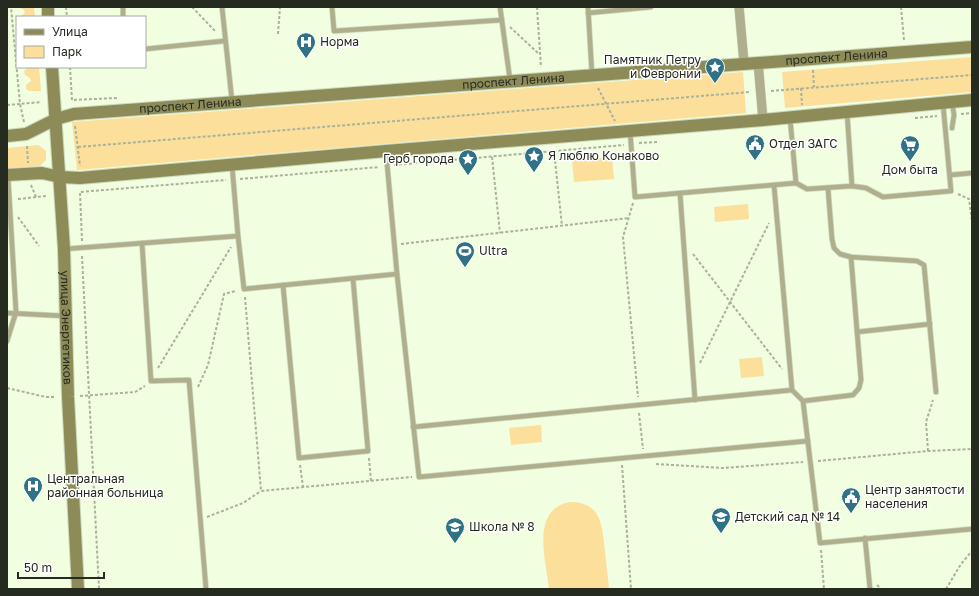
<svg xmlns="http://www.w3.org/2000/svg" width="979" height="596" viewBox="0 0 979 596" font-family="'Golos Text',sans-serif">
	<style>
		.green { fill: #fbdf9b }
		.lines { fill: none; stroke-linecap: round; stroke-linejoin: round }
		.lane-casing { stroke: #ccd8bd; stroke-width: 6 }
		.street-casing { stroke: #ccd8bd; stroke-width: 10 }
		.secondary-casing { stroke: #ccd8bd; stroke-width: 14 }
		.path { stroke: #a9b39b; stroke-width: 2; stroke-dasharray: 3 2; stroke-linecap: butt }
		.lane { stroke: #b0af8d; stroke-width: 4.5 }
		.street { stroke: #b0af8d; stroke-width: 9 }
		.secondary { stroke: #8d8c59; stroke-width: 12 }
		.labels { text-anchor: middle; stroke-width: 3; stroke-linejoin: round; paint-order: stroke }
		.poi-label { font-size: 12px; fill: #262b20; stroke: #fff; text-anchor: start }
		.street-label { font-size: 12px; fill: #262b20; stroke: #fff }
	</style>
	<rect width="100%" height="100%" fill="#f1fedf"/>
	<g class="green">
		<path d="M19,7H34L35,17H20L25,13L24,10Z"/>
		<path d="M972,57V92L785,108L782,72Z"/>
		<path d="M29,67H39L41,91H29L26,89V85L31,81L30,78L25,75L24,71Z"/>
		<path d="M743,72L746,113L77,170L72,122Z"/>
		<path d="M38,145L46,151V160L40,166L7,168V148Z"/>
		<path d="M612,157L614,179L574,182L572,160Z"/>
		<path d="M748,204L749,219L715,222L714,207Z"/>
		<path d="M762,357L764,376L741,378L739,359Z"/>
		<path d="M541,425L542,442L511,445L509,428Z"/>
		<path d="M570,502C602,502 602,526 605,551C606,564 608,576 609,589H549C546,561 530,509 570,502Z"/>
	</g>
	<g class="lines">
		<g class="lane-casing">
			<g id="lane">
				<path d="M123,7V17"/>
				<path d="M222,7L232,101"/>
				<path d="M332,7L334,31L502,20"/>
				<path d="M500,7L510,80"/>
				<path d="M588,7L592,75"/>
				<path d="M588,13L651,7"/>
				<path d="M145,49L224,41"/>
				<path d="M847,112L852,186"/>
				<path d="M790,118L796,183"/>
				<path d="M952,128L954,115L952,102"/>
				<path d="M630,131L635,197L796,183L807,189L852,186L866,188L883,197L951,191L943,104"/>
				<path d="M950,175L972,173"/>
				<path d="M774,185L792,390L803,401L820,543L972,529"/>
				<path d="M828,189L832,239L834,248L840,254L851,257L917,261L924,265L936,392"/>
				<path d="M680,193L695,400"/>
				<path d="M238,236L244,289L397,274L386,152"/>
				<path d="M142,243L151,381L189,380L206,589"/>
				<path d="M64,249L238,236L232,165"/>
				<path d="M397,274L419,477L808,441"/>
				<path d="M283,285L299,458L368,451L353,279"/>
				<path d="M7,313L65,316"/>
				<path d="M857,332L930,324"/>
				<path d="M7,341L16,312L8,176"/>
				<path d="M803,401L853,395L859,388L861,380L851,257"/>
				<path d="M413,427L792,390"/>
				<path d="M865,538L870,589"/>
			</g>
		</g>
		<g class="street-casing">
			<g id="street">
				<path d="M739,7L744,63"/>
				<path d="M758,62L763,120"/>
			</g>
		</g>
		<g class="secondary-casing">
			<g id="secondary">
				<path d="M48,7V17"/>
				<path id="s1" d="M52,67L64,249L68,397L78,589"/>
				<path id="s2" d="M7,136L26,134L56,119L74,114L972,47"/>
				<path d="M7,175L42,173L60,177L80,178L386,151L763,120L972,100"/>
			</g>
		</g>
		<g class="path">
			<path d="M66,7L67,17"/>
			<path d="M192,7L216,32"/>
			<path d="M537,7L541,67"/>
			<path d="M901,7L904,40"/>
			<path d="M510,27L539,54"/>
			<path d="M278,34L280,7"/>
			<path d="M70,67L72,100L117,98"/>
			<path d="M813,70L814,87"/>
			<path d="M598,88L615,121"/>
			<path d="M801,88L802,105"/>
			<path d="M771,91L972,75"/>
			<path d="M7,105L20,104L11,7"/>
			<path d="M961,114L972,113"/>
			<path d="M915,118L937,116"/>
			<path d="M24,122L20,104L41,102"/>
			<path d="M75,126L80,166"/>
			<path d="M639,143L658,142"/>
			<path d="M27,146L28,163"/>
			<path d="M78,147L750,92"/>
			<path d="M554,151L562,226"/>
			<path d="M492,157L500,233"/>
			<path d="M394,165L624,145"/>
			<path d="M240,179L379,167"/>
			<path d="M31,185L36,197"/>
			<path d="M958,194L969,199L972,221"/>
			<path d="M18,199L46,196"/>
			<path d="M633,203L623,237L638,397"/>
			<path d="M18,217L39,246"/>
			<path d="M82,241L80,192L226,180"/>
			<path d="M401,244L629,218"/>
			<path d="M693,254L782,369"/>
			<path d="M82,256L99,589"/>
			<path d="M245,297L261,491L412,477"/>
			<path d="M700,363L769,223"/>
			<path d="M158,368L231,247"/>
			<path d="M198,387L208,365L224,294L236,291"/>
			<path d="M7,388L46,397H56"/>
			<path d="M80,396L135,392L145,386"/>
			<path d="M639,413L643,449"/>
			<path d="M928,451L926,422L933,400"/>
			<path d="M369,458L371,481"/>
			<path d="M818,461L928,451L972,449"/>
			<path d="M656,464L723,468L803,462"/>
			<path d="M300,465L303,487"/>
			<path d="M622,465L631,589"/>
			<path d="M207,517L243,503L261,491"/>
			<path d="M821,550L824,589"/>
			<path d="M877,585L881,589"/>
			<path d="M946,589L961,564L972,551"/>
		</g>
		<use href="#lane" class="lane"/>
		<use href="#street" class="street"/>
		<use href="#secondary" class="secondary"/>
	</g>
	<defs>
		<g id="hospital-pin" transform="scale(1)"><path d="M0 17L-7.5 6A9.5 9.5 0 1 1 7.5 6Z" fill="#307185" stroke="#fff"/><path d="M-5-5h3v3.5h4V-5h3V5h-3V1.5h-4V5h-3Z" fill="#fff"/></g>
		<g id="sight-pin" transform="scale(1)"><path d="M0 17L-7.5 6A9.5 9.5 0 1 1 7.5 6Z" fill="#307185" stroke="#fff"/><path d="M0-6L1.8-2.2L6-1.7L2.9 1.2L3.7 5.4L0 3.3L-3.7 5.4L-2.9 1.2L-6-1.7L-1.8-2.2Z" fill="#fff"/></g>
		<g id="civic-pin" transform="scale(1)"><path d="M0 17L-7.5 6A9.5 9.5 0 1 1 7.5 6Z" fill="#307185" stroke="#fff"/><path d="M-.6-6.5H3V-4.5H.6V-3L4-1V1h2V6H-6V1h2V-1L-.6-3ZM-1.2 2.5V6h2.4V2.5Z" fill="#fff"/></g>
		<g id="supermarket-pin" transform="scale(1)"><path d="M0 17L-7.5 6A9.5 9.5 0 1 1 7.5 6Z" fill="#307185" stroke="#fff"/><path d="M-6-5.5h2.5l.6 2H6L4.5 2H-2.5L-4.4-4H-6ZM-1.5 3.2a1.3 1.3 0 1 0 .1 0ZM3 3.2a1.3 1.3 0 1 0 .1 0Z" fill="#fff"/></g>
		<g id="stadium-pin" transform="scale(1)"><path d="M0 17L-7.5 6A9.5 9.5 0 1 1 7.5 6Z" fill="#307185" stroke="#fff"/><path d="M0-5a6.5 5 0 1 0 0 10a6.5 5 0 1 0 0-10ZM-3.5-1.8h7v3.6h-7Z" fill="#fff"/></g>
		<g id="school-pin" transform="scale(1)"><path d="M0 17L-7.5 6A9.5 9.5 0 1 1 7.5 6Z" fill="#307185" stroke="#fff"/><path d="M0-5L7-2L0 1L-7-2ZM-4 1L0 2.5L4 1V4Q0 6-4 4Z" fill="#fff"/></g>
	</defs>
	<g fill-rule="evenodd">
		<use href="#hospital-pin" x="306" y="42"/>
		<use href="#sight-pin" x="715" y="67"/>
		<use href="#civic-pin" x="755" y="144"/>
		<use href="#supermarket-pin" x="910" y="145"/>
		<use href="#sight-pin" x="534" y="156"/>
		<use href="#sight-pin" x="468" y="159"/>
		<use href="#stadium-pin" x="465" y="251"/>
		<use href="#hospital-pin" x="33" y="486"/>
		<use href="#civic-pin" x="851" y="497"/>
		<use href="#school-pin" x="721" y="517"/>
		<use href="#school-pin" x="455" y="527"/>
	</g>
	<g class="labels">
		<g class="poi-label">
			<text x="320" y="46">Норма</text>
			<text x="701" y="64" text-anchor="end">Памятник Петру<tspan x="701" dy="14">и Февронии</tspan></text>
			<text x="769" y="148">Отдел ЗАГС</text>
			<text x="548" y="160">Я люблю Конаково</text>
			<text x="454" y="163" text-anchor="end">Герб города</text>
			<text x="910" y="174" text-anchor="middle">Дом быта</text>
			<text x="479" y="255">Ultra</text>
			<text x="47" y="483">Центральная<tspan x="47" dy="14">районная больница</tspan></text>
			<text x="865" y="494">Центр занятости<tspan x="865" dy="14">населения</tspan></text>
			<text x="735" y="521">Детский сад № 14</text>
			<text x="469" y="531">Школа № 8</text>
		</g>
		<g class="street-label">
			<text dy="4" stroke="none"><textPath href="#s2" startOffset="836">проспект Ленина</textPath></text>
			<text dy="4" stroke="none"><textPath href="#s2" startOffset="512">проспект Ленина</textPath></text>
			<text dy="4" stroke="none"><textPath href="#s2" startOffset="188">проспект Ленина</textPath></text>
			<text dy="4" stroke="none"><textPath href="#s1" startOffset="261">улица Энергетиков</textPath></text>
		</g>
	</g>
	<rect width="979" height="596" fill="none" stroke="#262b20" stroke-width="16"/>
	<rect x="16" y="16" width="130" height="52" fill="#ffffff" stroke="#a8aaa6"/>
	<rect x="24" y="29" width="20" height="6" fill="#8d8c59" stroke="#a8aaa6"/>
	<text x="52" y="36" font-size="12" fill="#262b20">Улица</text>
	<rect x="24" y="46" width="20" height="12" fill="#fbdf9b" stroke="#a8aaa6"/>
	<text x="52" y="56" font-size="12" fill="#262b20">Парк</text>
	<path d="M18 572v6h86v-6" fill="none" stroke="#262b20" stroke-width="2"/>
	<text x="24" y="572" font-size="12" fill="#262b20" stroke="#ffffff" stroke-width="3" paint-order="stroke">50 m</text>
</svg>
